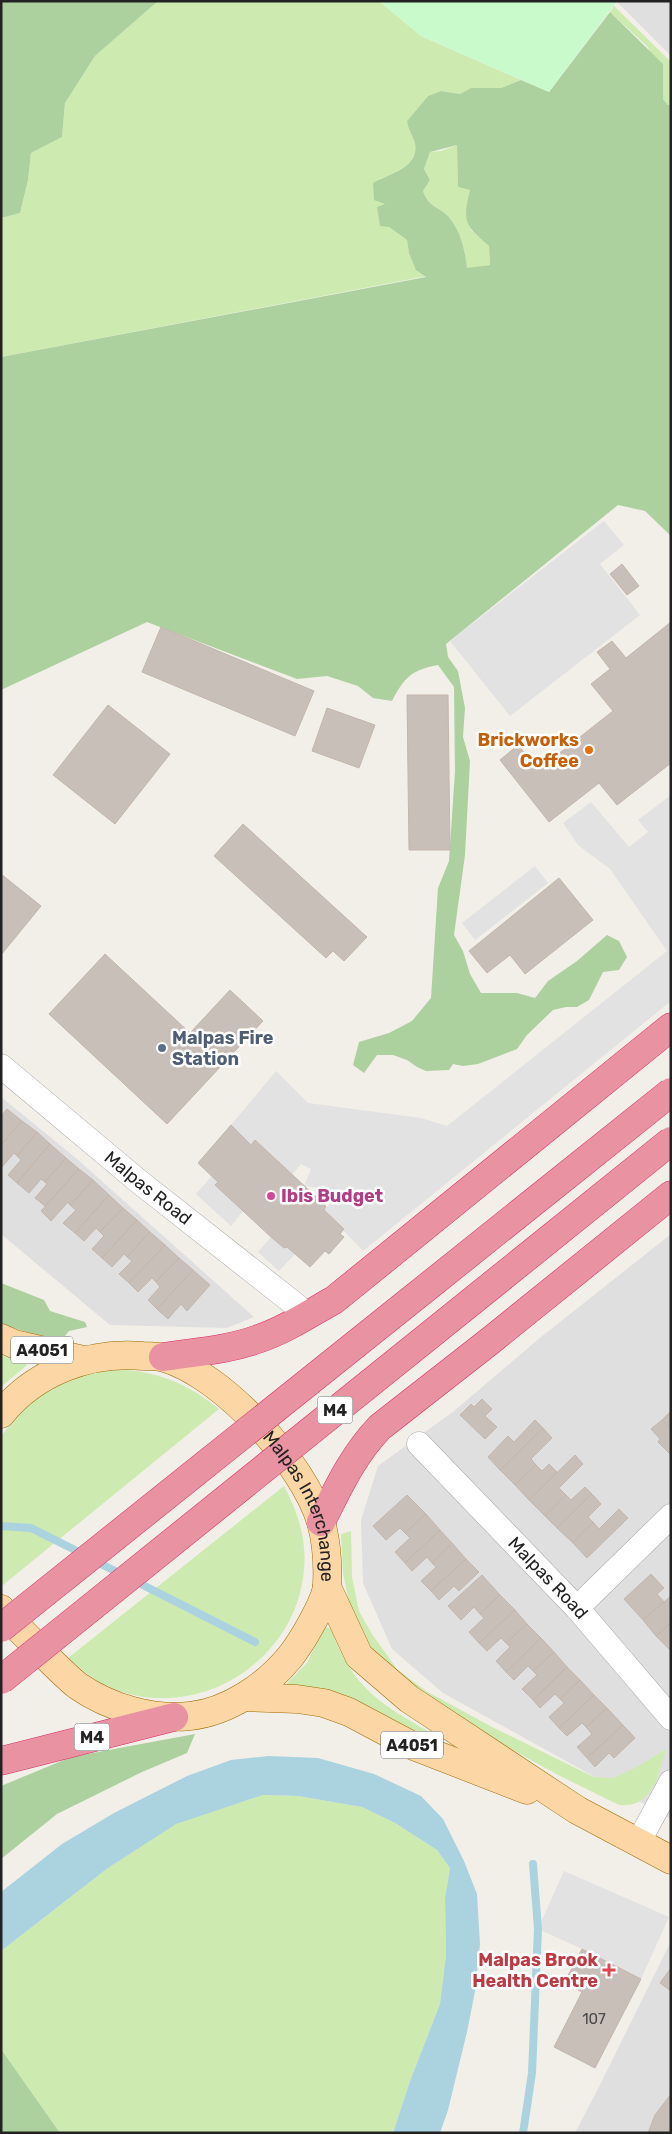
<svg xmlns="http://www.w3.org/2000/svg" width="672" height="2134" viewBox="0 0 672 2134" font-family="Rubik,sans-serif">
	<style>
		.residential { fill: #e0dfdf }
		.grass { fill: #cdebb0 }
		.forest { fill: #add19e; fill-rule: evenodd }
		.park { fill: #c8facc }
		.parking { fill: #e2e2e2 }
		.water { fill: #aad3df }
		.lines { fill: none; stroke-linecap: round; stroke-linejoin: round }
		.stream { stroke: #aad3df; stroke-width: 8 }
		.building { fill: #c7bfb8; stroke: #c4b6ab }
		.minor-casing { stroke: #a9a9a9; stroke-width: 25 }
		.primary-casing { stroke: #a06b00; stroke-width: 29 }
		.motorway-casing { stroke: #dc2a67; stroke-width: 29 }
		.minor { stroke: #fff; stroke-width: 24 }
		.primary { stroke: #fcd6a4; stroke-width: 28 }
		.motorway { stroke: #e892a2; stroke-width: 28 }
		.motorway-bridge-casing { stroke: #dc2a67; stroke-width: 29; stroke-linecap: butt }
		.motorway-bridge { stroke: #e892a2; stroke-width: 28 }
		.food-dot { fill: #e8710a; stroke: #fff; stroke-width: 2 }
		.service-dot { fill: #5c6f8a; stroke: #fff; stroke-width: 2 }
		.hotel-dot { fill: #d1479c; stroke: #fff; stroke-width: 2 }
		.health-dot { fill: #e0444e; stroke: #fff; stroke-width: 2 }
		.labels { text-anchor: middle; stroke-width: 5; stroke-linejoin: round; paint-order: stroke }
		.number-label { font-size: 15px; fill: #4b4948 }
		.shield { fill: #fff; stroke: #646464; stroke-width: 1 }
		.shield-label { font-size: 16px; font-weight: bold; fill: #222 }
		.food-label { font-size: 18px; font-weight: bold; fill: #c56008; stroke: #fff; text-anchor: end }
		.service-label { font-size: 18px; font-weight: bold; fill: #4e5e75; stroke: #fff; text-anchor: start }
		.street-label { font-size: 18px; fill: #222; stroke: #fff }
		.hotel-label { font-size: 18px; font-weight: bold; fill: #b23c85; stroke: #fff; text-anchor: start }
		.health-label { font-size: 18px; font-weight: bold; fill: #be3a42; stroke: #fff; text-anchor: end }
	</style>
	<rect width="100%" height="100%" fill="#f2efe9"/>
	<g class="residential">
		<path d="M616,1H671V56Z"/>
		<path d="M1,1097L77,1159L254,1317L227,1328L110,1325L1,1234Z"/>
		<path d="M671,1234V1819L443,1693L392,1649L363,1583L361,1520L378,1466L454,1411L541,1337Z"/>
		<path d="M671,1941V2133H575L600,2085Z"/>
	</g>
	<g class="grass">
		<path d="M158,1H379L421,36L521,80L501,88H472L460,94L441,91L428,96L407,121C408,129 411,133 414,140C423,162 395,173 380,179L386,204L389,227L407,240L409,253L427,276L1,357V218L20,213L28,180L31,153L62,137L65,103L95,56Z"/>
		<path d="M614,6L671,62V105H668L663,99L662,82L648,47L610,12Z"/>
		<path d="M457,145L458,187L470,190L471,230L489,246L490,265L467,269C465,250 461,231 448,216C438,206 429,208 423,191L430,180L424,169L430,152L441,151Z"/>
		<path d="M1,1355L24,1363L27,1365L1,1387Z"/>
		<path d="M116,1369C156,1371 187,1383 219,1409L3,1585L1,1582L2,1435C33,1393 65,1376 116,1369Z"/>
		<path d="M284,1486C298,1512 307,1540 304,1570C296,1664 192,1727 105,1685C91,1678 80,1668 68,1658Z"/>
		<path d="M351,1531L352,1577L359,1611L372,1634L397,1669L426,1691L494,1728L594,1777L613,1778L637,1767L666,1749C658,1776 653,1808 619,1805L558,1775L417,1697L382,1669L351,1613L343,1573L341,1534Z"/>
		<path d="M327,1627L331,1629C353,1689 381,1704 433,1734L431,1739L342,1695L289,1687L287,1683L307,1663L322,1631Z"/>
		<path d="M263,1795L298,1796L362,1807L395,1823L437,1850L450,1868L445,1898L446,1955L440,2004L410,2081L393,2133H60L1,2049V1951L108,1868L176,1823Z"/>
	</g>
	<g class="forest">
		<path d="M1,1H158L95,56L65,103L62,137L31,153L28,180L20,213L1,218Z"/>
		<path d="M610,12L663,64V99L668,105H671V536L645,511L618,505L446,644L448,657L458,671L465,708L463,737L470,761L465,855L454,935L463,951L470,974L481,993H517L535,998L548,981L577,961L607,935L619,941L627,957L619,970L603,972L589,1000L577,1007H566L553,1010L527,1035L517,1049L478,1064L463,1066L453,1064L449,1070L426,1071L417,1067L407,1060L393,1055H377L364,1073L353,1065L359,1042L389,1033L412,1021L431,998L438,888L449,861L455,771L454,687L438,665C411,670 404,678 392,701L373,698L358,686L327,676L297,679L147,622L1,690V357L426,277L416,270L409,253L407,240L389,227L380,226L377,207L385,204L374,200L373,183C388,174 420,168 415,143C413,136 408,130 407,121L428,96L441,91L460,94L471,88H501L521,80L549,92ZM457,145L458,187L470,190C462,222 465,225 489,246L490,265L467,268C465,250 461,231 448,216C438,206 429,208 423,191L430,180L424,169L430,152Z"/>
		<path d="M1,1283L44,1300L50,1311L85,1322L87,1327L69,1331L64,1337H43L1,1324Z"/>
		<path d="M195,1734L187,1753L142,1772L57,1814L1,1859V1786L71,1757Z"/>
		<path d="M1,2049L60,2133H1Z"/>
	</g>
	<path class="park" d="M379,1H617L549,92L421,36Z"/>
	<g class="parking">
		<path d="M604,521L624,545L600,564L640,615L510,716L450,641Z"/>
		<path d="M671,795V1001L363,1251L324,1210L342,1191L304,1186L311,1169L301,1164L292,1175L255,1140L251,1145L231,1125L276,1071L308,1103L421,1118L447,1126L667,951L610,869L578,845L563,823L591,802L629,847L648,832L638,820Z"/>
		<path d="M535,866L548,883L475,940L462,923Z"/>
		<path d="M212,1176L218,1182L216,1185L243,1211L231,1226L196,1194Z"/>
		<path d="M271,1237L283,1248L287,1247L295,1254L279,1271L258,1252Z"/>
		<path d="M564,1871L669,1917L641,1979L582,1949L538,1929Z"/>
	</g>
	<path class="water" d="M269,1756L318,1758L374,1774L421,1796L443,1819L464,1861L477,1894L480,1944L475,1991L467,2032L448,2110L440,2133H393L410,2081L440,2004L446,1955L445,1898L450,1868L437,1850L395,1823L362,1807L298,1796L263,1795L176,1824L108,1868L1,1951V1892L62,1844L114,1813L187,1776L231,1760Z"/>
	<g class="lines">
		<g class="stream">
			<path d="M1,1526L31,1528L85,1555"/>
			<path d="M95,1561L123,1575"/>
			<path d="M133,1580L255,1642"/>
			<path d="M523,2133L532,2073L538,1929L533,1864"/>
		</g>
	</g>
	<g class="building">
		<path d="M622,564L639,586L627,595L610,574Z"/>
		<path d="M671,622V763L617,805L599,783L549,822L500,760L518,745L538,770L613,711L591,684L610,669L597,652L612,641L626,658Z"/>
		<path d="M161,627L314,691L295,736L142,672Z"/>
		<path d="M407,695H448L450,850H409Z"/>
		<path d="M108,705L170,754L115,824L53,775Z"/>
		<path d="M327,708L375,725L359,768L312,751Z"/>
		<path d="M243,824L367,937L344,961L333,951L326,958L214,856Z"/>
		<path d="M1,874L41,906L1,955Z"/>
		<path d="M559,878L593,920L525,974L510,955L487,973L469,951Z"/>
		<path d="M105,954L190,1033L230,990L263,1021L167,1124L49,1014Z"/>
		<path d="M7,1109L22,1121L1,1145V1116Z"/>
		<path d="M22,1121L37,1132L17,1156L14,1153L1,1168V1145Z"/>
		<path d="M231,1125L251,1145L255,1140L326,1206L324,1210L344,1229L340,1234L344,1237L329,1254L325,1251L310,1267L287,1247L284,1248L271,1237L215,1185L218,1182L198,1163Z"/>
		<path d="M37,1132L50,1144L17,1183L8,1175L21,1160L17,1156Z"/>
		<path d="M50,1144L66,1158L45,1182L41,1179L29,1193L17,1183Z"/>
		<path d="M66,1158L79,1169L45,1206L35,1198L47,1184L45,1182Z"/>
		<path d="M79,1169L93,1180L70,1205L68,1202L51,1221L41,1211Z"/>
		<path d="M93,1180L109,1195L75,1233L63,1223L76,1210L70,1205Z"/>
		<path d="M109,1195L123,1208L100,1232L96,1228L84,1241L75,1233Z"/>
		<path d="M123,1208L137,1220L102,1258L92,1249L104,1236L100,1232Z"/>
		<path d="M137,1220L150,1232L127,1257L124,1254L112,1267L102,1258Z"/>
		<path d="M150,1232L165,1245L129,1283L119,1274L132,1261L127,1257Z"/>
		<path d="M165,1245L179,1258L156,1282L152,1278L138,1292L129,1283Z"/>
		<path d="M179,1258L193,1270L157,1309L148,1300L160,1287L156,1282Z"/>
		<path d="M193,1270L210,1285L187,1311L181,1304L168,1319L157,1309Z"/>
		<path d="M482,1399L492,1409L485,1416L497,1427L485,1439L460,1415L471,1404L474,1407Z"/>
		<path d="M670,1412L671,1413V1429L662,1420Z"/>
		<path d="M535,1420L543,1428L500,1470L488,1457L508,1436L514,1442Z"/>
		<path d="M662,1420L671,1429V1455L658,1442L660,1439L651,1429Z"/>
		<path d="M543,1428L552,1438L531,1459L536,1465L515,1485L500,1470Z"/>
		<path d="M575,1455L583,1464L559,1488L566,1495L545,1516L529,1500Z"/>
		<path d="M549,1464L557,1472L529,1500L515,1485L536,1465L542,1471Z"/>
		<path d="M585,1487L592,1494L557,1528L545,1516L566,1495L571,1500Z"/>
		<path d="M592,1494L601,1504L588,1517L593,1522L573,1543L557,1528Z"/>
		<path d="M407,1495L426,1514L405,1533L400,1528L386,1540L373,1526Z"/>
		<path d="M619,1509L628,1518L587,1558L573,1543L593,1522L599,1529Z"/>
		<path d="M426,1514L440,1530L405,1563L395,1552L410,1538L405,1533Z"/>
		<path d="M440,1530L452,1543L432,1563L427,1557L412,1571L405,1563Z"/>
		<path d="M452,1543L466,1559L431,1591L421,1581L436,1567L432,1563Z"/>
		<path d="M466,1559L479,1572L459,1591L454,1586L439,1600L431,1591Z"/>
		<path d="M651,1574L664,1588L657,1594L664,1602L643,1620L624,1599Z"/>
		<path d="M482,1575L500,1595L480,1614L474,1607L461,1620L448,1606Z"/>
		<path d="M500,1595L515,1610L479,1643L469,1632L484,1618L480,1614Z"/>
		<path d="M671,1596V1623L656,1636L643,1620Z"/>
		<path d="M515,1610L527,1624L506,1643L501,1638L487,1651L479,1643Z"/>
		<path d="M671,1623V1649L670,1650L656,1636Z"/>
		<path d="M527,1624L541,1638L506,1672L496,1661L510,1647L506,1643Z"/>
		<path d="M541,1638L554,1652L533,1671L528,1666L514,1680L506,1672Z"/>
		<path d="M554,1652L567,1667L533,1700L522,1689L537,1675L533,1671Z"/>
		<path d="M567,1667L580,1680L560,1699L555,1694L540,1708L533,1700Z"/>
		<path d="M580,1680L594,1695L559,1728L549,1717L564,1703L560,1699Z"/>
		<path d="M594,1695L607,1708L586,1727L582,1723L567,1736L559,1728Z"/>
		<path d="M607,1708L623,1725L587,1758L577,1747L592,1734L586,1727Z"/>
		<path d="M623,1725L635,1738L614,1758L609,1753L595,1767L587,1758Z"/>
		<path d="M582,1949L641,1979L595,2068L554,2047L582,1992L564,1983Z"/>
		<path d="M671,1968V1991L660,1983Z"/>
		<path d="M671,2094V2133H648L655,2115Z"/>
	</g>
	<g class="lines">
		<g class="minor-casing">
			<g id="minor">
				<path id="s1" d="M1,1066L137,1180L297,1306"/>
				<path id="s2" d="M419,1444L577,1608L671,1718"/>
				<path d="M577,1608L671,1516"/>
				<path d="M638,1843L671,1782"/>
			</g>
		</g>
		<g class="primary-casing">
			<g id="primary">
				<path d="M1,1338L14,1344L83,1360"/>
				<path id="s3" d="M1,1414C35,1372 90,1351 143,1356C150,1356 158,1356 165,1358C223,1375 304,1464 321,1522C326,1540 328,1565 327,1585C326,1602 301,1643 290,1657C266,1686 228,1712 190,1716C152,1720 110,1708 78,1686C63,1674 49,1659 35,1645C24,1633 11,1622 1,1609"/>
				<path d="M327,1587L359,1656L409,1699L577,1810L671,1860"/>
				<path d="M244,1697L297,1699L324,1703L349,1712L411,1745L527,1790"/>
			</g>
		</g>
		<g class="motorway-casing">
			<g id="motorway">
				<path d="M163,1357C195,1352 228,1350 258,1339C285,1330 309,1314 334,1300L671,1027"/>
				<path d="M321,1522C338,1488 353,1455 380,1427L490,1341L671,1195"/>
				<path d="M1,1761L174,1717"/>
			</g>
		</g>
		<use href="#minor" class="minor"/>
		<use href="#primary" class="primary"/>
		<use href="#motorway" class="motorway"/>
		<g class="motorway-bridge-casing">
			<g id="motorway-bridge">
				<path d="M1,1628L671,1092"/>
				<path d="M1,1680L671,1141"/>
			</g>
		</g>
		<use href="#motorway-bridge" class="motorway-bridge"/>
	</g>
	<circle class="food-dot" cx="589" cy="750" r="5"/>
	<circle class="service-dot" cx="162" cy="1048" r="5"/>
	<circle class="hotel-dot" cx="271" cy="1196" r="5"/>
	<path class="health-dot" d="M606.5 1962.5h5v5h5v5h-5v5h-5v-5h-5v-5h5z"/>
	<g class="labels">
		<g class="number-label">
			<text x="594" y="2024">107</text>
		</g>
		<g class="shield">
			<rect x="11" y="1336.5" width="62" height="27" rx="4"/>
			<rect x="317.5" y="1396.5" width="35" height="27" rx="4"/>
			<rect x="74.5" y="1723.5" width="35" height="27" rx="4"/>
			<rect x="381" y="1731.5" width="62" height="27" rx="4"/>
		</g>
		<g class="shield-label">
			<text x="42" y="1356">A4051</text>
			<text x="335" y="1416">M4</text>
			<text x="92" y="1743">M4</text>
			<text x="412" y="1751">A4051</text>
		</g>
		<g class="food-label">
			<text x="579" y="746">Brickworks<tspan x="579" dy="21">Coffee</tspan></text>
		</g>
		<g class="service-label">
			<text x="172" y="1044">Malpas Fire<tspan x="172" dy="21">Station</tspan></text>
		</g>
		<g class="street-label">
			<text dy="6" stroke="none"><textPath href="#s1" startOffset="191">Malpas Road</textPath></text>
			<text dy="6" stroke="none"><textPath href="#s3" startOffset="392">Malpas Interchange</textPath></text>
			<text dy="6" stroke="none"><textPath href="#s2" startOffset="186">Malpas Road</textPath></text>
		</g>
		<g class="hotel-label">
			<text x="281" y="1202">Ibis Budget</text>
		</g>
		<g class="health-label">
			<text x="598" y="1966">Malpas Brook<tspan x="598" dy="21">Health Centre</tspan></text>
		</g>
	</g>
	<rect width="672" height="2134" fill="none" stroke="#222222" stroke-width="5"/>
</svg>
